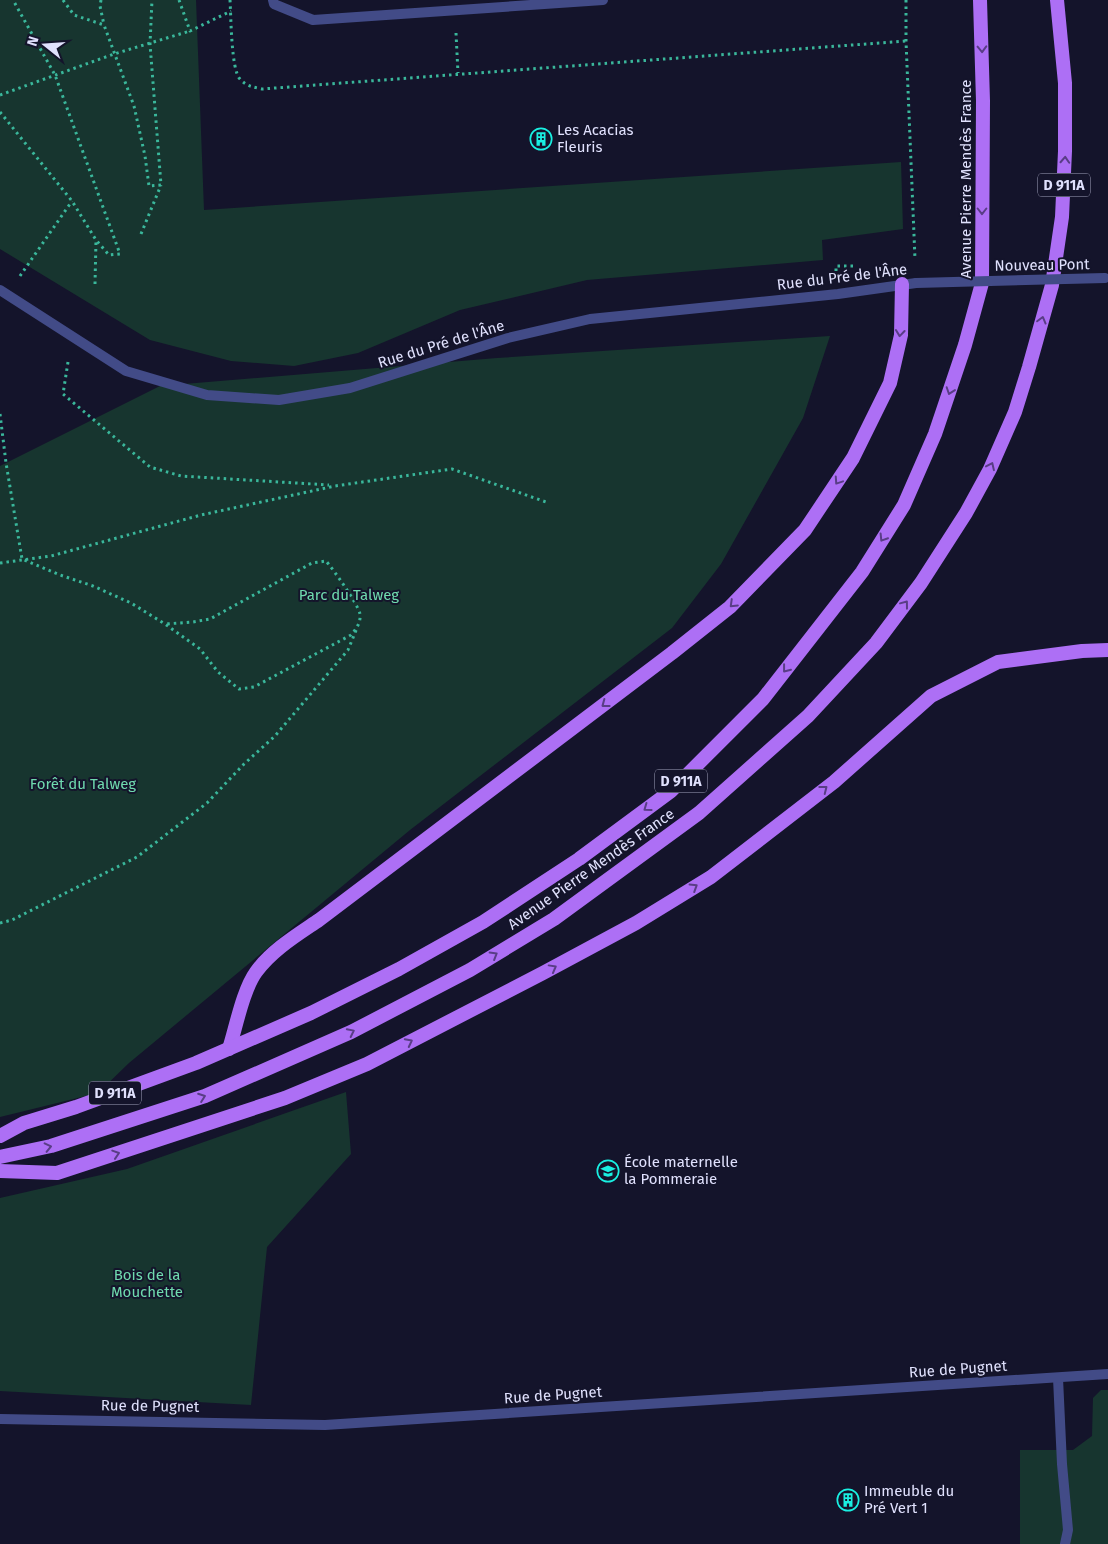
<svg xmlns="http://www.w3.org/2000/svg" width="1108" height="1544" viewBox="0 0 1108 1544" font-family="'Fira Sans',sans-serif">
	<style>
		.green { fill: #17352f }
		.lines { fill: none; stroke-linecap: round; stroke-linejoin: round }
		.path { stroke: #3ab79b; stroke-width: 3; stroke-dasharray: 2.5 4; stroke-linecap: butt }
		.service { stroke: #424b87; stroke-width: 10 }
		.minor { stroke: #424b87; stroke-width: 10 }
		.primary { stroke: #ad6ff5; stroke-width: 14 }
		.minor-bridge { stroke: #424b87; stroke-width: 10 }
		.oneway { stroke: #593d86 }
		.labels { text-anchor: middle; stroke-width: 4; stroke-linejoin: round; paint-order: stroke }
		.shield { fill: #14142b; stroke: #a3a4be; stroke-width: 1 }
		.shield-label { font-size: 14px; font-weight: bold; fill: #e0e1fd }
		.poi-label { font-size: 15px; fill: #e0e1fd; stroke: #14142b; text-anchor: start }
		.street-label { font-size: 15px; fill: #e0e1fd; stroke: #14142b }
		.park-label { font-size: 15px; fill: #6fdaae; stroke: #14142b }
	</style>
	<rect width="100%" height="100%" fill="#14142b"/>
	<g class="green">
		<path d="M0,0H196L204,210L901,162L903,229L822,240L823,260L587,280L460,310L358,353L294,366L231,361L150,340L0,249Z"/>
		<path d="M830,336L803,418L721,564L672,628L410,830L129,1063L98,1093L0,1117V466L160,386L497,358Z"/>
		<path d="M346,1092L351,1154L267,1247L251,1405L0,1391V1198L127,1169Z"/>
		<path d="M1101,1390H1108V1544H1020V1450H1073L1092,1436L1093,1398Z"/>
	</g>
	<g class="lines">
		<g class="path">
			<path d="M63,0L74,15L104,25L134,106L145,156L149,186L161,185L150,44L152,0"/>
			<path d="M101,0L100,6L104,25"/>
			<path d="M179,0L190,31L231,11"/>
			<path d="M230,0C231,15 231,70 240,79C246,86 253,87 262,89L906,41"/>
			<path d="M906,0V41L915,259"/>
			<path d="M456,33L458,73"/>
			<path d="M0,95L114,54L190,31"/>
			<path d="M0,112L72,201L96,240L109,255L120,254L55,75L13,0"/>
			<path d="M141,234L161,185"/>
			<path d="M836,271V266H855"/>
			<path d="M20,276L72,201"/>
			<path d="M95,284L96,240"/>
			<path d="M68,362L63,394L150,467L181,476L329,485"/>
			<path d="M0,414L6,463L22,559L60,575L93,586L131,603L165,624L200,649L218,672L239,689L254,687L351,635C356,629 361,623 360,614C358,604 333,569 326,561L312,563L210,619L193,622L165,624"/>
			<path d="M0,563L51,556L201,515L335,486L452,469L546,502"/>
			<path d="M0,923L12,920L137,857L207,803L244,764L275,736L348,650L357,628"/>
		</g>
		<path class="service" d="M1058,1378L1062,1464L1068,1530L1065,1544"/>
		<g class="minor">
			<path d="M273,0L274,4L313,20L603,0"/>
			<path d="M0,290L126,371L207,395L279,400L350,388L508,338L590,319L838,294L916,283"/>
			<path d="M0,1419L325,1425L1108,1374"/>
		</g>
		<g class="primary">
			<path d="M229,1049C236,1027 243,990 256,972C272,950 297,935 319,920L672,653L730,607L805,530L853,458L890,383L901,335L902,284"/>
			<path d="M0,1136L24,1123L76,1107L196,1063L311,1013L399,969L483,922L579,859L671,791L763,699L862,572L904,505L935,434L965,345L982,283L983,101L980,0"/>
			<path d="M0,1157L51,1146L205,1096L351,1032L470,970L554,919L699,813L808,716L876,643L921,583L966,513L990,469L1015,412L1029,367L1052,285L1062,217L1065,151V83L1057,0"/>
			<path d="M0,1171L57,1173L285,1098L367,1064L543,973L636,923L711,877L834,782L931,696L998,662L1082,651L1108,650"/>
		</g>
		<path class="minor-bridge" d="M916,283L1105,278"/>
	</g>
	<defs><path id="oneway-chevron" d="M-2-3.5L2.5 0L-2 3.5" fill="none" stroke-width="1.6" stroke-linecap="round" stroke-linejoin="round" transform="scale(1.25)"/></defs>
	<g class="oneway">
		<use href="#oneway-chevron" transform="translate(982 49) rotate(88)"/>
		<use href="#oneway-chevron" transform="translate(1065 160) rotate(-87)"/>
		<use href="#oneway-chevron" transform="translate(982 211) rotate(90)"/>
		<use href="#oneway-chevron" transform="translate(1042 320) rotate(-75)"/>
		<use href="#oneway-chevron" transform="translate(900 333) rotate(96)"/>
		<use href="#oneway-chevron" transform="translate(950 391) rotate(109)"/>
		<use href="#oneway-chevron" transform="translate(991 466) rotate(-65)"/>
		<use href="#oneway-chevron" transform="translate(838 481) rotate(124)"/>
		<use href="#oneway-chevron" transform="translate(883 538) rotate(122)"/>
		<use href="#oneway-chevron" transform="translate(733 604) rotate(136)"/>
		<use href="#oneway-chevron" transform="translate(905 604) rotate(-53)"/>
		<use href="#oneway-chevron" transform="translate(786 669) rotate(128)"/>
		<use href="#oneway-chevron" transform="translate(605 704) rotate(143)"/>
		<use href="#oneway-chevron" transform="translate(824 789) rotate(-38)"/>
		<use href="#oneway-chevron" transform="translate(647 808) rotate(144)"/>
		<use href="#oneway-chevron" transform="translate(694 887) rotate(-32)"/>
		<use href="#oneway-chevron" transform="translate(494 955) rotate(-31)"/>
		<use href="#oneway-chevron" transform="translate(553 968) rotate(-29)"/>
		<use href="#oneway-chevron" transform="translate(351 1032) rotate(-26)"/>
		<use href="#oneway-chevron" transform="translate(409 1042) rotate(-27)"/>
		<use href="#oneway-chevron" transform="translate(202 1097) rotate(-20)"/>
		<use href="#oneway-chevron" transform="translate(48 1147) rotate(-13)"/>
		<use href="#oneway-chevron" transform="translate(116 1154) rotate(-18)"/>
	</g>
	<defs>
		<g id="building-ring" transform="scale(1.125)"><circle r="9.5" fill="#14142b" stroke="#19f0e2" stroke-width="1.5"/><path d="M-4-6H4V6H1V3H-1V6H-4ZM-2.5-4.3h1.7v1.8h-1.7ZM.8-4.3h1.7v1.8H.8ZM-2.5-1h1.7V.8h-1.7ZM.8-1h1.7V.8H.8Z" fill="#19f0e2"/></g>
		<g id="school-ring" transform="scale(1.125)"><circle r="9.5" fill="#14142b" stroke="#19f0e2" stroke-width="1.5"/><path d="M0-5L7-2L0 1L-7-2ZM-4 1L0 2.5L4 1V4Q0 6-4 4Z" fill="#19f0e2"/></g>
	</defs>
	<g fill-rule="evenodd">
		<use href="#building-ring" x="541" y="139"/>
		<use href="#school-ring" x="608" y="1171"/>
		<use href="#building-ring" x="848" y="1500"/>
	</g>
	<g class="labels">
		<g class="shield">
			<rect x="1038" y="173.5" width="52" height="23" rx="4"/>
			<rect x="655" y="769.5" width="52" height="23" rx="4"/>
			<rect x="89" y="1081.5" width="52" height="23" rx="4"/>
		</g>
		<g class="shield-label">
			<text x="1064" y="190">D 911A</text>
			<text x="681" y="786">D 911A</text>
			<text x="115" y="1098">D 911A</text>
		</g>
		<g class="poi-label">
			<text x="557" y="135">Les Acacias<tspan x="557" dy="17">Fleuris</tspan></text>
			<text x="624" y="1167">École maternelle<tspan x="624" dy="17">la Pommeraie</tspan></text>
			<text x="864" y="1496">Immeuble du<tspan x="864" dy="17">Pré Vert 1</tspan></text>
		</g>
		<g class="street-label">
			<text transform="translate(966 179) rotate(-90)" y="5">Avenue Pierre Mendès France</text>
			<text transform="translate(1042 265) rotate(-1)" y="5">Nouveau Pont</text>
			<text transform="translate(842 277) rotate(-7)" y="5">Rue du Pré de l'Âne</text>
			<text transform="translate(441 344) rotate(-17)" y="5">Rue du Pré de l'Âne</text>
			<text transform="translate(591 869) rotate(-35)" y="5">Avenue Pierre Mendès France</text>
			<text transform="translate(958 1369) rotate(-4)" y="5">Rue de Pugnet</text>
			<text transform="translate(553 1395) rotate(-4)" y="5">Rue de Pugnet</text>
			<text transform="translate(150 1406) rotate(1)" y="5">Rue de Pugnet</text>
		</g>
		<g class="park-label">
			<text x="349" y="600">Parc du Talweg</text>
			<text x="83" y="789">Forêt du Talweg</text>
			<text x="147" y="1280">Bois de la<tspan x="147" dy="17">Mouchette</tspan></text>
		</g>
	</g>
	<g transform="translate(45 45) rotate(287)" stroke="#14142b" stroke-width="4" paint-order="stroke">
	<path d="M0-4L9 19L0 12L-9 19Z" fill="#e0e1fd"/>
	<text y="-8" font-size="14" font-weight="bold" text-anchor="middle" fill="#e0e1fd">N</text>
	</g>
</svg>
